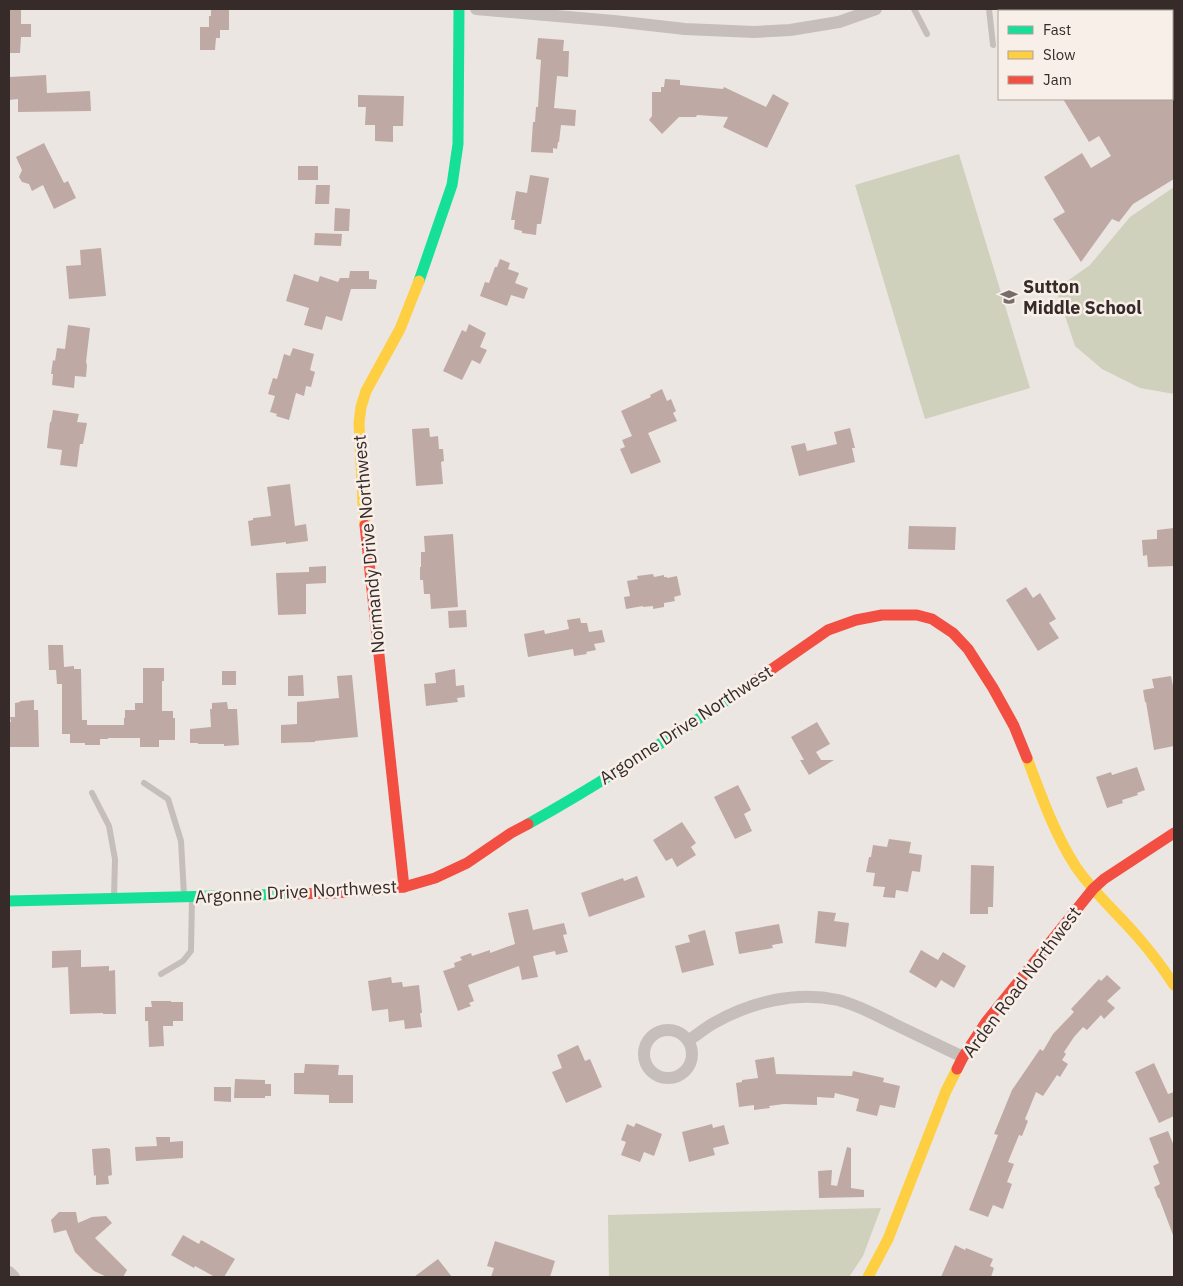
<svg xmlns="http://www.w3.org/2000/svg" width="1183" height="1286" viewBox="0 0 1183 1286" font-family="'IBM Plex Sans',sans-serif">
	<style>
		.green { fill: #cfd1bc }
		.building { fill: #bfa9a4 }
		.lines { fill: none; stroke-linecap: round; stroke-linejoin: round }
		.lane { stroke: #c5beba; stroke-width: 6 }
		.street { stroke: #c5beba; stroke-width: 12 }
		.fast { stroke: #16e098; stroke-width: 11 }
		.slow { stroke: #ffcf43; stroke-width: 11 }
		.jam { stroke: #f24e42; stroke-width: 11 }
		.labels { text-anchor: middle; stroke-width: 5; stroke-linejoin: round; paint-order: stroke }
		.poi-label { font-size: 18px; font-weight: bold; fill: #362b29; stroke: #f8efe9; text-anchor: start }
		.street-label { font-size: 18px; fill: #362b29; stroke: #f8efe9 }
	</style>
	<rect width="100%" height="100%" fill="#ece6e2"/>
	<g class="green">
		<path d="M959,154L1030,388L925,419L855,185Z"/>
		<path d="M1174,187V394L1140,388L1102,369L1075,346L1056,289L1090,265L1130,217Z"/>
		<path d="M881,1208L863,1256L849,1277H609L608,1215Z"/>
	</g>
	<g class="building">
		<path d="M9,9H21V24H31V37H21L20,53H9Z"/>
		<path d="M211,9H229V30H220V38H216L215,50H200V27H209V16H211Z"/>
		<path d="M538,38L564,40L563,51H569L568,77L557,76L554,108L576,110L575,126L561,125L559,142H558L557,149L553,148V153L531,152L533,122H535L536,107H538L540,75L541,60L536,59Z"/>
		<path d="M46,75L47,93L90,91L91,111L18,112V99L9,100V77Z"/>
		<path d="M665,79L680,80V85L723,89L724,87L766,107L773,94L789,103L767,148L723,127L728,117L697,115L696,117H679L662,134L649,120L652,116V92H661V87H664Z"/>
		<path d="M358,95L404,96L403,126H393V142L375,141V125H365L366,107H358Z"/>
		<path d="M1063,99H1174V179L1133,204L1119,222L1112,219L1081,262L1053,219L1065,212L1044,177L1082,153L1091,168L1111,156L1099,136L1089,142Z"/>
		<path d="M44,143L64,183L68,181L76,198L54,209L43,185L32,191L29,184L22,182L19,177L22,170L16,157Z"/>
		<rect x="298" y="166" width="20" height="14"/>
		<path d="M530,175L549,178L541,224H537L536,235L522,233V231L514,229L515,220H511L516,191L527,193Z"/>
		<path d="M316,185H330L329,204H315Z"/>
		<path d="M335,208L350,209L349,231H334Z"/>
		<path d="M315,233L342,234L341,246L314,245Z"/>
		<path d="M101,248L106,296L69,299L66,266L81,265L80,250Z"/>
		<path d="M500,259L510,263L508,269L519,273L515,283L528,288L524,299L511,295L507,306L480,296L485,282L489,283L495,267H497Z"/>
		<path d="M350,271H369V279L377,280L376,289H351L342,321L326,316L322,330L304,325L309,308L286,301L294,274L318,282L320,276L338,282L340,278H349Z"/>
		<path d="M469,324L486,333L480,347L487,350L480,364L472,360L462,380L443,371L462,330L466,332Z"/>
		<path d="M68,325L90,328L86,362L87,365L86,377L75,376L74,388L52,385L53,374H51L53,360L55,361L57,348L65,349Z"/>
		<path d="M293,348L314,354L310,370L315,372L311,387L306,386L304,396L296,393L289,420L276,416L277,414L270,412L275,396L268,394L273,378L277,379L284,354L290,356Z"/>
		<path d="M662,389L667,401L671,399L676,411L673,413L677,421L648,433L661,462L631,474L620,449L625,447L622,440L632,436L621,411L651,397L650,395Z"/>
		<path d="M53,410L79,414L77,422L87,423L83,444H80L77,467L60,465L62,450L47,448L50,422H51Z"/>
		<path d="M429,428L430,437L438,436L439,449H443L444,461L441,462L443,484L416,486L412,429Z"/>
		<path d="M850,428L855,448H852L855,462L799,476L791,446L805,443L807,451L837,444L834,432Z"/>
		<path d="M290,484L295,526L306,524L308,541L286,544V542L251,546L248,521L253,520V518L271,516L267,487Z"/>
		<path d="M909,526L956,527L955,550L908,549Z"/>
		<path d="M1174,528V566L1148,567L1147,555L1143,556L1142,540L1157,539V530Z"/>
		<path d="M453,534L458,607L431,609L430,594H424L423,580H420V567H421V552H425L424,536Z"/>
		<path d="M326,566V583L306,584V614L278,615L276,573L309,572V567Z"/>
		<path d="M653,574L654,577L664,575V577H667V578L677,576L681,595L674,597L675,601L664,603V607L653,609V606L643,607V606L626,609L624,597L630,596L627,581L638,579L637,576Z"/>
		<path d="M1026,587L1033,598L1040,593L1056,619L1049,623L1059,638L1038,651L1006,600Z"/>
		<path d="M466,610L467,627L449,628L448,611Z"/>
		<path d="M580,618L581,623H587L589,632L602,630L605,642L594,644L596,650L586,652L587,654L574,656L573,649L528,657L524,634L544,630L545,634L569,629L567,620Z"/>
		<path d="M48,645H63L64,667L74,666V669H81L82,720H87V725H124V718H125V710H135V703H143V668H164V681H162V711H173V718H175V740H159V747H140V738H108V739H100V745H85V743H70V734H62V684H57L56,670H49Z"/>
		<path d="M455,669L456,686L464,685L465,697L457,698L458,702L426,706L424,684L436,683L435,673Z"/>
		<rect x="222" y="671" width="14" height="14"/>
		<path d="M303,675L304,696H288V676Z"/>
		<path d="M352,675L358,737L315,741V742L281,743V725L297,724V702L339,698L337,676Z"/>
		<path d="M1171,676L1173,686H1174V746L1154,750L1146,702H1145L1143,690L1154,688L1152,679Z"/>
		<path d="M34,700V710H38L39,747H9V722H11L10,717H15V703L20,702V701Z"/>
		<path d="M227,702L228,709H237L239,745L224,746V744H198V743H190V729L211,727L210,709H212V703Z"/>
		<path d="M817,722L830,744L816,752L821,760H834L809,775L800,760H804L791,737Z"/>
		<path d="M1137,767L1145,790L1137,793L1138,795L1122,800L1123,803L1107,808L1096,777L1111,772L1112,775Z"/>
		<path d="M738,785L751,810L744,814L752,831L735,839L714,797Z"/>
		<path d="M682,822L696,843L691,847L696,855L677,867L672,858L666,861L653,840Z"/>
		<path d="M889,839L911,842L909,853L922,855L920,872L912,871L908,892L896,890L895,898L883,897L885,887L873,886L875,873L866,872L869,857H871L873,845L887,847Z"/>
		<path d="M971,865L994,866L993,907H988V914H970Z"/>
		<path d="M637,876L645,897L589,917L581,893L623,878L624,881Z"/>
		<path d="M528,909L533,930L564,923L567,934L563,935L568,952L556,955L555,951L533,956L538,977L522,980L519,966L468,985L474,1001L469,1003L471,1006L458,1011L443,971L455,967L454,963L462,960L460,957L471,953L472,956L490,950V953L515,944L508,913Z"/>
		<path d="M818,911L836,913L834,921L849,923L846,947L815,943Z"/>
		<path d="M779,924L783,943L772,945L773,948L739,954L735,932Z"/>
		<path d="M705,930L714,965L682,973L675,946L690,942L688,935Z"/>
		<path d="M81,950V967L109,966V971L115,970L116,1014H103V1013L70,1014L68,967L52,968V951Z"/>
		<path d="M921,950L938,960L943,952L966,966L954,988L941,980L936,988L909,972Z"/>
		<path d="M1107,975L1121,988L1107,1001L1115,1008L1104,1019L1101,1015L1087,1030L1083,1027L1074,1037L1064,1052L1066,1054L1062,1060L1068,1064L1060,1077L1057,1075L1043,1096L1036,1092L1025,1119L1028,1121L1022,1136L1019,1135L1008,1162L1014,1164L1007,1182L1012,1184L1003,1209L993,1205L988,1217L969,1210L998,1135L994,1134L1012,1090L1040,1049L1043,1051L1053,1034L1074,1012L1071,1009L1099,979L1101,981Z"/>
		<path d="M391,977L392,983L402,982L403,987L419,985L422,1013H420L422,1027L405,1029L404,1020L389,1022L388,1009L372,1011L368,981Z"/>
		<path d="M151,1001H171V1002H183V1021H173V1026H163L164,1046L149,1047L148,1021H145V1007H152Z"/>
		<path d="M578,1045L585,1061L590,1059L602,1087L566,1103L552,1072L562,1068L557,1055Z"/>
		<path d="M774,1057L776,1074L852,1076L853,1071L884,1078L883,1082L900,1086L895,1108L880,1105L877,1116L856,1111L859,1099L835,1093L834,1098L817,1097V1105L784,1104L769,1106L770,1108L754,1110V1105L739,1107L736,1083L742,1082V1080L758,1078L755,1060Z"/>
		<path d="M1154,1063L1168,1094L1174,1092V1116L1159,1123L1135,1072Z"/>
		<path d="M305,1064L339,1065L338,1075H353V1103H329V1095L294,1094V1073H304Z"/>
		<path d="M235,1079L265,1080V1084H271V1096H265V1098H234Z"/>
		<path d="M214,1087H231V1102L214,1101Z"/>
		<path d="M636,1123L662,1134L654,1156L644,1152L640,1162L621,1155L626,1142L621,1140L627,1124L634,1127Z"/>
		<path d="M712,1124L713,1128L724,1125L729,1144L713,1148L715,1155L689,1162L682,1132Z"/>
		<path d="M1168,1131L1174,1146V1235H1173L1159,1198H1158L1154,1187L1160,1184L1153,1166L1159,1163L1149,1138Z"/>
		<path d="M156,1137H170V1142L183,1141V1158L136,1161L135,1147L157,1146Z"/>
		<path d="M847,1147L851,1148V1188L864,1190V1197L819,1198L818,1171L832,1170L831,1185L837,1186Z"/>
		<path d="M107,1148L110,1149L112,1175L108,1176L109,1184L96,1185V1175L94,1176L92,1149Z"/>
		<path d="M59,1212H76L78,1223L92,1217L106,1216L112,1223L95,1238L127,1270L123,1277H107L94,1271L75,1252L66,1230L54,1233L51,1220Z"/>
		<path d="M183,1235L199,1244L201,1240L235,1259L224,1277H215L195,1266L194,1268L171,1255Z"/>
		<path d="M495,1241L555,1261L550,1277H491L494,1268L487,1266Z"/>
		<path d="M955,1245L965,1250L966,1248L993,1259L990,1266L994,1268L991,1277H941Z"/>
		<path d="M438,1259L452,1277H414Z"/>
	</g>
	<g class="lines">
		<g class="lane">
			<path d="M914,9L927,34"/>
			<path d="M989,9L993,45"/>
			<path d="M144,783L168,799L181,841L184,895"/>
			<path d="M92,793L109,826L115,859L114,897"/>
			<path d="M161,974L183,961L191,951L192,898"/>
		</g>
		<g class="street">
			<path d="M476,9L614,21L685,29L754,32L790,30L839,22L876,9"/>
			<circle cx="668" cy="1054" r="24"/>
			<path d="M689,1040C697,1035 705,1028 714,1023C751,1002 795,991 838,1000C858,1005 876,1015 894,1024C917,1035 940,1046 963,1057"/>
			<path d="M9,1272L14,1277"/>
		</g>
		<g class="fast">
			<path d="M419,281L452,185L458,144L459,9"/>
			<path d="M528,824C600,784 668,739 736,694"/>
			<path d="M9,901L294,894"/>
		</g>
		<g class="slow">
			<path d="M365,525L363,503L359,423L361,407L366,391L400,329L419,281"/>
			<path d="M1027,758C1041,795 1054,833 1076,867C1093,892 1117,913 1137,936C1150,951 1163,968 1174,985"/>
			<path d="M868,1277L888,1239L946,1091L957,1069"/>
		</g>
		<g class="jam">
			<path d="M365,525L404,887"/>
			<path d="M736,694L828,630L856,620L882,615H917L932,619L953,633L968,649L993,688L1014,726L1027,758"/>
			<path d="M294,894L334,893L404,887L435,878L467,863L511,833L528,824"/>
			<path d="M957,1069L963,1057L986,1022L1093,889L1104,879L1174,833"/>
		</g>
	</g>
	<defs>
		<g id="school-bare" transform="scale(1.35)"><path d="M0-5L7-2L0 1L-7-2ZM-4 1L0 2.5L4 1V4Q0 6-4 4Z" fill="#766c6a" stroke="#f8efe9" stroke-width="2.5" paint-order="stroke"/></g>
	</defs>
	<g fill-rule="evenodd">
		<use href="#school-bare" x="1009" y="297"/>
	</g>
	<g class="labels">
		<g class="poi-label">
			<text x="1023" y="293">Sutton<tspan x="1023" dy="21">Middle School</tspan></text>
		</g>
		<g class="street-label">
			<text transform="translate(369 544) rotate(-95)" y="6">Normandy Drive Northwest</text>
			<text transform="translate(686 725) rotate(-33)" y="6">Argonne Drive Northwest</text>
			<text transform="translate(296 892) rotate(-3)" y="6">Argonne Drive Northwest</text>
			<text transform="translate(1022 982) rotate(-53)" y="6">Arden Road Northwest</text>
		</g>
	</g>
	<rect width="1183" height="1286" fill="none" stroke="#362b29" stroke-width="20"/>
	<rect x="998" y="10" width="175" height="90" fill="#f8efe9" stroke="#aaa19c"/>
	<rect x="1008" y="26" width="25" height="8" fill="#16e098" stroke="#aaa19c"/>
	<text x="1043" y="35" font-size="15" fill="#362b29">Fast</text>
	<rect x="1008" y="51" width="25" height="8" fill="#ffcf43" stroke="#aaa19c"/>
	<text x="1043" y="60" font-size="15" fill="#362b29">Slow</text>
	<rect x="1008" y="76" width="25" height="8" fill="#f24e42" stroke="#aaa19c"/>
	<text x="1043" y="85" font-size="15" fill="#362b29">Jam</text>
</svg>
